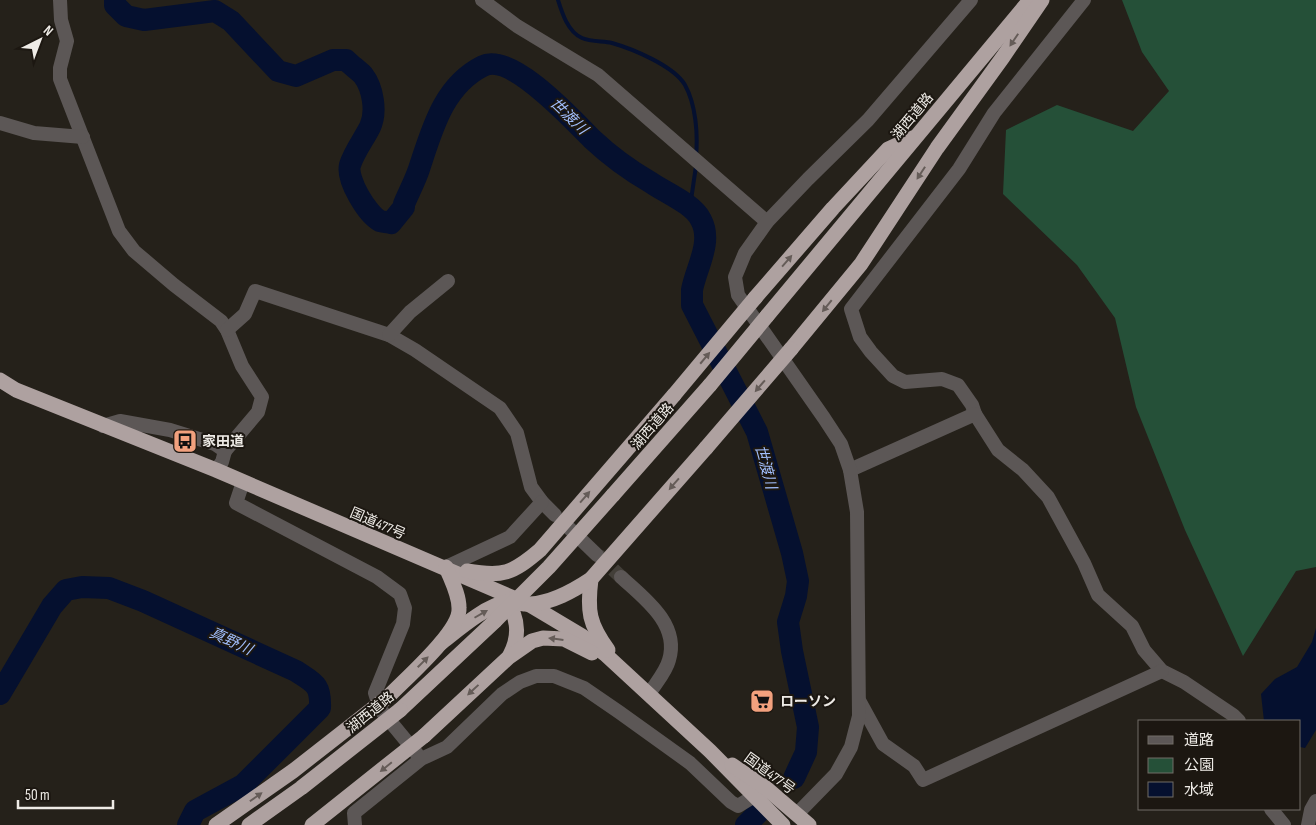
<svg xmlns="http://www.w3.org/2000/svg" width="1316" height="825" viewBox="0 0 1316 825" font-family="'Sofia Sans Condensed','Noto Sans JP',sans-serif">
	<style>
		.green { fill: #255038 }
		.water { fill: #05102f }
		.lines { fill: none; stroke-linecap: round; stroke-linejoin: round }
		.stream { stroke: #05102f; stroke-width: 4 }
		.river { stroke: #05102f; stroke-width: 22 }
		.minor-tunnel { stroke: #433f39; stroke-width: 14; stroke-dasharray: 14 7; stroke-linecap: butt }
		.minor { stroke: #5c5756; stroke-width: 14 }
		.highway { stroke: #aea1a0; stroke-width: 15 }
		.highway-bridge { stroke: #aea1a0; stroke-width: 15 }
		.oneway { fill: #655c58 }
		.labels { text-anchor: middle; stroke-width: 4; stroke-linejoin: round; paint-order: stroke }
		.street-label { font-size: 14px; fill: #eeebe6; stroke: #1c1711 }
		.poi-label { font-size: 14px; font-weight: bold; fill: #eeebe6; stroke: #1c1711; text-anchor: start }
		.water-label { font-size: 15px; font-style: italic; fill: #a1befc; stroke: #1c1711 }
	</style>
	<rect width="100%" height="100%" fill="#25211a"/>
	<path class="green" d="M1122,0H1316V567L1296,571L1243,656L1185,530L1136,407L1115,318L1077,265L1003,194L1006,130L1057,105L1133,131L1169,91L1142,52Z"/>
	<path class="water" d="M1316,628V730L1305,748L1300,747V721H1264L1261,694L1275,679L1297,667L1312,642Z"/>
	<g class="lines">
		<g class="stream">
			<path d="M558,0C562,13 568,32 582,38C591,42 603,41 612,43C633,49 674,66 685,85C696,105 698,134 696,157"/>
			<path d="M690,207L696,166"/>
		</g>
		<g class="river">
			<path d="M115,0V5L126,16L144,20L215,11L231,21L278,71L296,76L333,60H346C351,65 358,70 363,75C373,88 377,112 370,127C364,139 354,152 350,165C346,179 367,214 380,221C383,222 388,222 391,223L404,207V204C409,192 415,181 419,169C432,130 443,86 483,66C511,52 573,120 592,139C608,154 631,171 650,182C664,192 694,204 701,220C713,242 696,268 692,290C692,295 692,300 692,305L757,432L792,553L798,581L796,596L788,622L792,651L808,727L806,752L794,778"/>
			<path d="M0,694L52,606L66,590L82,587L109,588L143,601L296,671C314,683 321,684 320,708L243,785L195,811L188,825"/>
			<path d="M746,825L760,811"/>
		</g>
		<path class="minor-tunnel" d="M598,555L621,577"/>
		<g class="minor">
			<path d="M60,0L61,20L67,41L60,68V79L119,231L134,251L174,285L221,321L227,330L242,366L262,397L258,412L225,451"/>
			<path d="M482,0L517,26L598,75L767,222"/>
			<path d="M0,123L34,133L83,137"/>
			<path d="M227,330L245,314L255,291L389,335L415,350L500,408L517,433L531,487L542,502L555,515"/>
			<path d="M389,335L410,312L448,281"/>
			<path d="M975,414L972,405L958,385L942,379L905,382L893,376L871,352L860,337L851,309L959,169L994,113L1084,0"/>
			<path d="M103,426L120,421L170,430L215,444L225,451L222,462L216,470"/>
			<path d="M850,470L975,414L998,450L1023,470L1048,497L1084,563L1098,595L1132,626L1144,650L1162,671L1184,682L1233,715L1239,721"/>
			<path d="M243,482L236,503L377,577L400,594L405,608L403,624L375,693L380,709L417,754"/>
			<path d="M569,528L597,555"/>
			<path d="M446,567L510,537L542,502"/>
			<path d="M621,577C644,598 680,624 669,660C666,672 655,684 649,694"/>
			<path d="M860,702L883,744L914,766L923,780L1162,671"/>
			<path d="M1271,809L1284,825"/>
			<path d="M797,814L836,774L851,747L859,716L857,512L850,470L841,444L824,418L738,295L735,277L745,253L767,222L808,179L868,120L971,0"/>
			<path d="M355,825L354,813L421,759L447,747L502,694L520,682L536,676H554L584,688L619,712L690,763L731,802L738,806L764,790"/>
			<path d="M1308,825L1311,810L1316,801"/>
		</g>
		<g class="highway">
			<path d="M755,298L833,208L888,149L912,138"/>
			<path d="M767,316L1030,0"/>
			<path d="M791,349L861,264L937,148L1003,57L1042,0"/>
			<path d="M0,380L16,390L216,470L530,605L582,636L605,654L710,751L783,825"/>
			<path d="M613,495L710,385"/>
			<path d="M467,571C503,577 512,574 540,550L674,395"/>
			<path d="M591,579C587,611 589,624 608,650"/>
			<path d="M503,596C518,615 521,634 510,655"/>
			<path d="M441,643C459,629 485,606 507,602C515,601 523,605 530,604C552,603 573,591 591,579L706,448"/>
			<path d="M389,696C405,679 461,631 459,608C459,594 451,580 446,567"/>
			<path d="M400,710L495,621"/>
			<path d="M424,736L509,657L532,641L543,638L564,639L592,653"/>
			<path d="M732,765L766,788L809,825"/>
		</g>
		<g class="highway-bridge">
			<path d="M710,385L767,316"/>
			<path d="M674,395L755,298"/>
			<path d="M706,448L791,349"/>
			<path d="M495,621L549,567L613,495"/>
			<path d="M216,825L293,771L389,696"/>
			<path d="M249,825L301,788L400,710"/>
			<path d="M312,825L424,736"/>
		</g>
	</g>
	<defs><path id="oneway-solid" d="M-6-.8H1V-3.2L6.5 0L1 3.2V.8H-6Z" transform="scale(1.25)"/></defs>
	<g class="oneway">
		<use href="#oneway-solid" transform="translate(1014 40) rotate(124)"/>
		<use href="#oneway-solid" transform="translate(921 173) rotate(123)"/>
		<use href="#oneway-solid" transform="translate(787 261) rotate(-49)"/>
		<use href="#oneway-solid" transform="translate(827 306) rotate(129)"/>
		<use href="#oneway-solid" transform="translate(705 358) rotate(-50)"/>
		<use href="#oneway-solid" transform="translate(760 386) rotate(131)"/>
		<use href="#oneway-solid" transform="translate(674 484) rotate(131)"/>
		<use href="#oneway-solid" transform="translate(585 497) rotate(-49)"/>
		<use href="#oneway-solid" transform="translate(481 614) rotate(-30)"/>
		<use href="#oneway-solid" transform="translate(556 639) rotate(-173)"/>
		<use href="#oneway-solid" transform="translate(423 662) rotate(-45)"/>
		<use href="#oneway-solid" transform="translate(473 690) rotate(137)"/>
		<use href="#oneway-solid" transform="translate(386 767) rotate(141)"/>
		<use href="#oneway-solid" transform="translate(256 797) rotate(-35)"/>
	</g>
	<defs>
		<g id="bus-square" transform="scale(1.25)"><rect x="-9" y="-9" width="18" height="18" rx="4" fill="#f2a17e" stroke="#1c1711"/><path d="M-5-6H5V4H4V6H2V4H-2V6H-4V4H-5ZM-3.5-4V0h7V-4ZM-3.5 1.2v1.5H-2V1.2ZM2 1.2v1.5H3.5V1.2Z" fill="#111"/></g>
		<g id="supermarket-square" transform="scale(1.25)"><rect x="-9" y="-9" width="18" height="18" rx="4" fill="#f2a17e" stroke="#1c1711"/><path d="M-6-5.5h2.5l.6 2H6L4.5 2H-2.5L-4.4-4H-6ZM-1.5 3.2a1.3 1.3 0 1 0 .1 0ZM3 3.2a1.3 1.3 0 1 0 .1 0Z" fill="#111"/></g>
	</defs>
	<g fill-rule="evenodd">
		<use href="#bus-square" x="185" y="441"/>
		<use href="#supermarket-square" x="762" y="701"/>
	</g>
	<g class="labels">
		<g class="street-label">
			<text transform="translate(912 116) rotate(-50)" y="5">湖西道路</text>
			<text transform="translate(652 426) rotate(-49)" y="5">湖西道路</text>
			<text transform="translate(378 523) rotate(23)" y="5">国道477号</text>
			<text transform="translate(370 712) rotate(-39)" y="5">湖西道路</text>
			<text transform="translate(770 773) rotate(36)" y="5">国道477号</text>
		</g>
		<g class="poi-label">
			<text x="202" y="446">家田道</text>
			<text x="780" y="706">ローソン</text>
		</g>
		<g class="water-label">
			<text transform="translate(569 116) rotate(44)" y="5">世渡川</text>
			<text transform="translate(766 467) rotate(75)" y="5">世渡川</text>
			<text transform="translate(231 641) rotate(25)" y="5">真野川</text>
		</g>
	</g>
	<rect x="1138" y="720" width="162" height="90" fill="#1c1711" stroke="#706c66"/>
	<rect x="1148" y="736" width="25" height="8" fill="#5c5756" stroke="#706c66"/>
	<text x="1184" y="745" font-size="15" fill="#eeebe6">道路</text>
	<rect x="1148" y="758" width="25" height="15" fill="#255038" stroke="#706c66"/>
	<text x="1184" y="770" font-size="15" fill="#eeebe6">公園</text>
	<rect x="1148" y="782" width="25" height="15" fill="#05102f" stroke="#706c66"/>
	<text x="1184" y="795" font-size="15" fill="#eeebe6">水域</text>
	<g transform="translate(40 40) rotate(42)" stroke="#1c1711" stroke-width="4" paint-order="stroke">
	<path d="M0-4L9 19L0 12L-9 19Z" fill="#eeebe6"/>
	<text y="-8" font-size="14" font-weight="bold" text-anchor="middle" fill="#eeebe6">N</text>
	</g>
	<path d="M18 800v8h95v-8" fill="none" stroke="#eeebe6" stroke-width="2.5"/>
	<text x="25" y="800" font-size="15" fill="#eeebe6" stroke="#1c1711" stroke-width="4" paint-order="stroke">50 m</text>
</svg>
